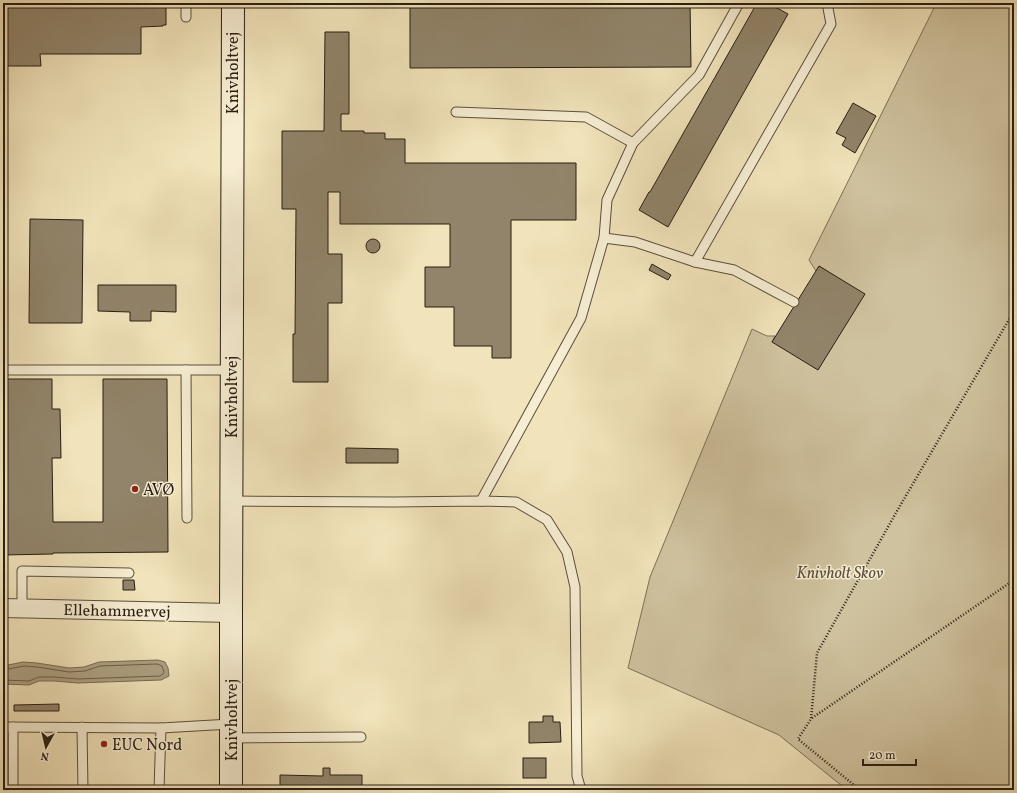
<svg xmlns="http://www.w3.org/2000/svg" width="1017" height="793" viewBox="0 0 1017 793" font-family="Vollkorn,serif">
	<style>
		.green { fill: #cfc29e; stroke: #7c7058 }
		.water { fill: #ada081; stroke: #786c55 }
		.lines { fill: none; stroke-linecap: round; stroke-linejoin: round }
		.shore { stroke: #6b5f4a; stroke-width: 1 }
		.building { fill: #91846a; stroke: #291e13 }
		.lane-casing { stroke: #5b4f3d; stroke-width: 11 }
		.street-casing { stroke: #5b4f3d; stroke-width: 20 }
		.secondary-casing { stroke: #291e13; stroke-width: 24 }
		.path { stroke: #291e13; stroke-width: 2.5; stroke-dasharray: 1 2; stroke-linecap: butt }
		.lane { stroke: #f6edd2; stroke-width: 9 }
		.street { stroke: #f6edd2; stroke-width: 18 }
		.secondary { stroke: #f6edd2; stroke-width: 22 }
		.poi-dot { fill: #8f2418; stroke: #f6edd2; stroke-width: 1.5 }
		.labels { text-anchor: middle; stroke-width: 3; stroke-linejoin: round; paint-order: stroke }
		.street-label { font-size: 16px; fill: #291e13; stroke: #f6edd2 }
		.poi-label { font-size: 16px; fill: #291e13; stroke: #f6edd2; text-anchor: start }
		.park-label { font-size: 16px; font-style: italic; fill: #5b4f3d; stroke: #f6edd2 }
	</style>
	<rect width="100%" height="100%" fill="#f1e3ba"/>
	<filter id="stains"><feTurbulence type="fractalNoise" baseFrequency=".005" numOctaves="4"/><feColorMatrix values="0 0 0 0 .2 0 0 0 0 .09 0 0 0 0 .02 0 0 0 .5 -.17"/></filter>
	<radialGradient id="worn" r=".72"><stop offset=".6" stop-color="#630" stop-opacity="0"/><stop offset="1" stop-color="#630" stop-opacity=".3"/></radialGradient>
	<path class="green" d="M935,3H1014V790H847L779,735L628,668L650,577L752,329L767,336H775L772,342L864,294L819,266L816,271L809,260L933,10Z"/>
	<path class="water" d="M158,660L165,662L168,668L169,676L161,680L78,683L54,681H39L29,685L3,684V666L23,662L37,663L69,668L84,667L99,662Z"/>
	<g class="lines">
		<path class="shore" d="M3,670L24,666L37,667L69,672L85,671L100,666L157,664L162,666L164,672L163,674L160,676L78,679L54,677H39L29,681L3,680"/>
	</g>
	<g class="building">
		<path d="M3,3H166V25H163V26L141,27V54H40L41,66H3Z"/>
		<path d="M410,3H690L691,67L410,68Z"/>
		<path d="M757,3H768L788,14L668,227L639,210L649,192H650Z"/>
		<path d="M325,32H349V114H341V131H364V133H385V139H405V163H576V220H511V358H492V346H454V307H425V267H450V224H340V192H328V254H342V303H328V382H293V334H295L296,209H282V131H324Z"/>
		<path d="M853,103L876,116L855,153L842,145L846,138L836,133Z"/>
		<path d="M30,219L83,220L82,323H29Z"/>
		<circle cx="373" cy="246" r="7"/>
		<path d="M652,264L671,275L668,280L649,270Z"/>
		<path d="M819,266L865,294L818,370L772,342Z"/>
		<path d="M98,285H176V312L151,311V321H130V312L98,311Z"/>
		<path d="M3,379H52V409H60L61,458H52L53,522H103V379H167L168,552L53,553V554L3,555Z"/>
		<path d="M346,448L398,449V463H346Z"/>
		<path d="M123,580H134L135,590H123Z"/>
		<path d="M59,704V711H14V705Z"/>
		<path d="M543,716H553V722H560L561,742L529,743V722H543Z"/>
		<rect x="523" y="758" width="23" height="20"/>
		<path d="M323,768H330V775H362V790H280V775L323,776Z"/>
	</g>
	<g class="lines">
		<g class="lane-casing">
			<g id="lane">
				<path d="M186,3V17"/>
				<path d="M456,112L586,117L633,143"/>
				<path d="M604,238L635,242L695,262L734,270L794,302"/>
				<path d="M695,262L831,24L827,3"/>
				<path d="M3,370H231"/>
				<path d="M186,370L187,518"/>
				<path d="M231,501L393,502L481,501L516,502L547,520L567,552L575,587L577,776L581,790"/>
				<path d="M481,501L581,318L604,238L607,200L633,143L699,75L739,3"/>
				<path d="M22,608V571L129,573"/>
				<path d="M3,727L161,728L231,724"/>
				<path d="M82,727L83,790"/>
				<path d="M231,738L361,737"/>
				<path d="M13,790V727"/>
				<path d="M159,790L161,728"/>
			</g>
		</g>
		<g class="street-casing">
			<path id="street" d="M3,608L231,613"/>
		</g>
		<g class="secondary-casing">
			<path id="secondary" d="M231,790V613L233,3"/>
		</g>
		<g class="path">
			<path d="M812,718L1014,580"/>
			<path d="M860,790L798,739L811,719L817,653L897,511L1014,311"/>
		</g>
		<use href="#lane" class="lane"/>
		<use href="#street" class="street"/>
		<use href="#secondary" class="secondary"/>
	</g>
	<g class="poi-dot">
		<circle cx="135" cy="489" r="4"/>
		<circle cx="104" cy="744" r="4"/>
	</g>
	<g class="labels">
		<g class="street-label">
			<text transform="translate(232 73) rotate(-90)" y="6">Knivholtvej</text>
			<text transform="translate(231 397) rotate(-90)" y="6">Knivholtvej</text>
			<text transform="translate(117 610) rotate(1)" y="6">Ellehammervej</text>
			<text transform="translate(231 720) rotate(-90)" y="6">Knivholtvej</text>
		</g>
		<g class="poi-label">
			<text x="143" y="495">AVØ</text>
			<text x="112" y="750">EUC Nord</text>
		</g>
		<g class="park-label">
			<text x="840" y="578">Knivholt Skov</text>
		</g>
	</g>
	<rect width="1017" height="793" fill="none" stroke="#f1e3ba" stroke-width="16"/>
	<rect x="4" y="4" width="1009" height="785" fill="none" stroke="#291e13" stroke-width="2"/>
	<rect x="8" y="8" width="1001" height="777" fill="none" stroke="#291e13"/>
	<g transform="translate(46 747) rotate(188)" stroke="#f6edd2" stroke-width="3" paint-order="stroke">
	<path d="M0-3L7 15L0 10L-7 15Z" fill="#291e13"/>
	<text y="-6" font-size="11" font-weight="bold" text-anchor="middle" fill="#291e13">N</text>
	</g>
	<path d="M863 759v6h53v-6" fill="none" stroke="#291e13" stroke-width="2"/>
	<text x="869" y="759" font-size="12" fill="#291e13" stroke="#f6edd2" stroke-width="3" paint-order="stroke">20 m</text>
	<rect width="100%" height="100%" filter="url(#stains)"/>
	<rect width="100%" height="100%" fill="url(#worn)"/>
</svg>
